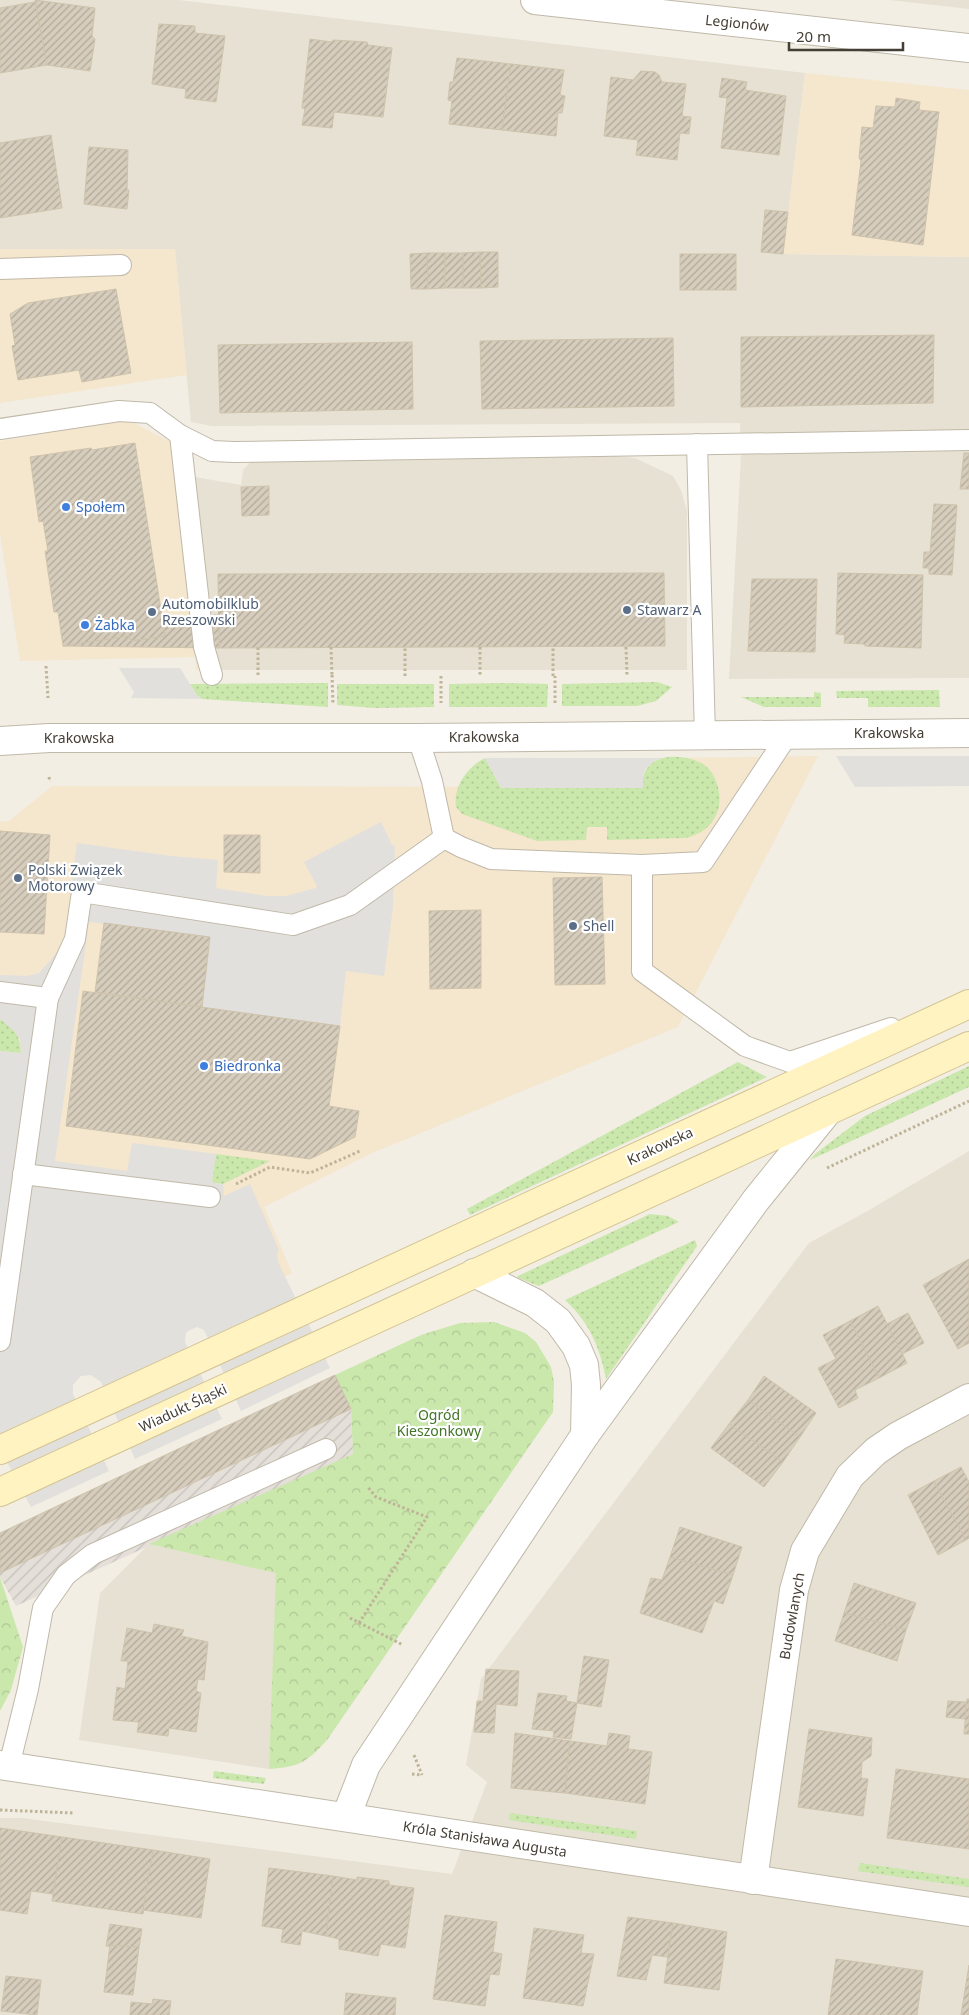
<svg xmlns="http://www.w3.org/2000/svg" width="969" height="2015" viewBox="0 0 969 2015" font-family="'Noto Sans',sans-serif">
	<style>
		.residential { fill: #e6e1d2 }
		.commercial { fill: #f5e6ce }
		.industrial { fill: url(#industrial-furrows) }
		.grass { fill: url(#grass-dots) }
		.park { fill: url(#park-crowns) }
		.parking { fill: #e2e0dc }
		.building { fill: url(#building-hatch); stroke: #cec3ac }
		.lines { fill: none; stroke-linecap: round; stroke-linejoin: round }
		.lane-casing { stroke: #c0b9a9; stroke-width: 22 }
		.street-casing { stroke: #c0b9a9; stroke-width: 30 }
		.secondary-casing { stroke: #d3c493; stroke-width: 30 }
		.path { stroke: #bfb398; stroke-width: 3; stroke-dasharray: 2.5 2.5; stroke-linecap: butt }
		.lane { stroke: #fff; stroke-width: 20 }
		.street { stroke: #fff; stroke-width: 28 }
		.secondary { stroke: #fff3c1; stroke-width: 28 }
		.shop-dot { fill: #3f7fe0; stroke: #fff; stroke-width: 2 }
		.service-dot { fill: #5c6f8a; stroke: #fff; stroke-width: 2 }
		.labels { text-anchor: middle; stroke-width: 4.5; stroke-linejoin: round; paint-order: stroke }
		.street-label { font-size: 14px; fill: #443e34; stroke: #fff }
		.shop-label { font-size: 14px; fill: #366cbe; stroke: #fff; text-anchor: start }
		.service-label { font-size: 14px; fill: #4e5e75; stroke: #fff; text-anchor: start }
		.park-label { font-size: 14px; fill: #417527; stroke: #fff }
	</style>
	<defs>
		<pattern id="industrial-furrows" width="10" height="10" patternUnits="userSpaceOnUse" patternTransform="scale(1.25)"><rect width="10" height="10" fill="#e4dfd9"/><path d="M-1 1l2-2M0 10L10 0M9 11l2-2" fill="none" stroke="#c5c0bb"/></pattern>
		<pattern id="grass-dots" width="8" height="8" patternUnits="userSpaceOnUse" patternTransform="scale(1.25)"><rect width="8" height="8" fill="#cae7ac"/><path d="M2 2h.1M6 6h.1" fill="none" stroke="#afc795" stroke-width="1.8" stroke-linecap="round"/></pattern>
		<pattern id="park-crowns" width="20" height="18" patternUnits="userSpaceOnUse" patternTransform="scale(1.25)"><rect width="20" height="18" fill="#cae7ac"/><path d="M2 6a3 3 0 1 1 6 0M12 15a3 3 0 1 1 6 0" fill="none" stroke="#afc795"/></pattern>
		<pattern id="building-hatch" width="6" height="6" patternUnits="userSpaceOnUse" patternTransform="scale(1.25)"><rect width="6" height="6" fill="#d7cdbc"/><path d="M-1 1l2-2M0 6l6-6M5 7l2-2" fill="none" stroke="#b0a89a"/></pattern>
	</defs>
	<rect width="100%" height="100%" fill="#f2eee4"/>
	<g class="residential">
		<path d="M0,0H179L805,73L784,254L969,257V678L729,679L741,456L740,423L212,426L191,422L175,249H0Z"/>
		<path d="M889,0H969V9Z"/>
		<path d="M586,453L635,458L673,476L681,490L687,511V670H214L195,477L241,485L243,470L251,461Z"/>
		<path d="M969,1151V2015H0V1818H22L452,1874L487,1782L466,1765L481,1679L809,1243L871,1209Z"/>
		<path d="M149,1544L277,1573L269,1769L79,1740L100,1593Z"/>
	</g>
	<g class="commercial">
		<path d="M805,73L969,90V257L783,254Z"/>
		<path d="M0,249H175L187,375L0,403Z"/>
		<path d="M115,422H132L192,453L214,670H196L195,657L20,661L0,534V441Z"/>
		<path d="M818,756L678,1027L370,1154L264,1207L292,1273L0,1410V822L9,821L52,786L650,787L659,758Z"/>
	</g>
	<path class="industrial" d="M351,1409L353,1454L16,1606L0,1577V1533Z"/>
	<g class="grass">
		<path d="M657,682L672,687L656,701L637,706H562V684Z"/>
		<path d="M328,683V707L202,699L196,694L190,684Z"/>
		<path d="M503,683L548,684L547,707H449V684Z"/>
		<path d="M337,684H434V707L375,708L337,705Z"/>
		<path d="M939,690L940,707H868V698H837L836,691Z"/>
		<path d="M814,692L821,693V707H764L741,697H814Z"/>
		<path d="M485,758L501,788H642C643,782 642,776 646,770C656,752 687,755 703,764C718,774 723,798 717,813C711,828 699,835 685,838L607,840V827H587L586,840L537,841L462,814L456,807C453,787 467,767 485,758Z"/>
		<path d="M0,1019C15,1028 20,1036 21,1053L0,1051Z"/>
		<path d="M738,1062L767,1077L470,1215L467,1209Z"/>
		<path d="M969,1066V1087L810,1160L815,1154L865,1116Z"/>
		<path d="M216,1154L270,1161L223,1184L214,1183L212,1180Z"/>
		<path d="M650,1214L668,1216L679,1222L539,1286L518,1278V1276Z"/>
		<path d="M695,1240L697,1246L606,1379C600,1347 589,1322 565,1300Z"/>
		<path d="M214,1771L266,1778L264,1784L213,1778Z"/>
		<path d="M510,1813L637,1831L636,1839L509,1820Z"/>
		<path d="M860,1863L969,1879V1887L858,1871Z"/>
	</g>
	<g class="park">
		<path d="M494,1322L525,1333L536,1342L551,1367L554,1382L553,1412L327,1740C307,1762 300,1767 269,1769L276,1573L149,1544L353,1454L351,1409L335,1375L421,1335L460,1323Z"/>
		<path d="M0,1577L23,1647L11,1690L0,1711Z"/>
	</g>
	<g class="parking">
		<path d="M119,668H180L196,694L202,699L131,698L134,692Z"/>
		<path d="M836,756H969V786L855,787Z"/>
		<path d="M485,758H663L656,760L646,768L643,776V788H501Z"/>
		<path d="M381,822L392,845L395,846L393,907L384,976L346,971L340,1026L202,1007L210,937L89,922L55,1161L127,1171L132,1143L216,1154L212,1180L214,1183L223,1184L224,1196L250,1184L279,1250L277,1252L278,1262L330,1368L241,1411L204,1330L197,1327L190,1330L186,1333L185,1342L222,1419L135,1459L101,1382L91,1375L81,1376L73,1385V1394L109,1471L31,1507L0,1449V1051L21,1053L20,1039L14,1031L0,1019V975L27,976L39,973L55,955L65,936L77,843L171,856L218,860L216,888L267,896H286L316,888L317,886L304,862Z"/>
	</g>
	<g class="building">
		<path d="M35,0L95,8L92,36L95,39L90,71L47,65Z"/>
		<path d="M35,2L47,65L0,73V8Z"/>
		<path d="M159,24L195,26V33L225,36L216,102L185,98L186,89L152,84Z"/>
		<path d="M310,39L332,42L333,40L367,42L368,45L392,48L383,117L334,112L332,128L302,125L305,109L302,108Z"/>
		<path d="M457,58L511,64L502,130L449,124L452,101L448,100L450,82H453Z"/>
		<path d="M511,64L564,70L560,95L565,96L562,113H558L556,136L502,130Z"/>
		<path d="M641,71L655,72L659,75L662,82L686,84L682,116L691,117L689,134L680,133L677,160L636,155L638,140L604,136L611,77L633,80Z"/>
		<path d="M722,78L747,82L745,90L786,96L779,155L721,148L727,98L719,97Z"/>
		<path d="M896,98L920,102L919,110L939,112L923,245L852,235L861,161L859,158L862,127L873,128L876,106L895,107Z"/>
		<path d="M51,135L62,208L0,218V143Z"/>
		<path d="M89,147L128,150L127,190H129L127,209L84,204Z"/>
		<path d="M765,210L788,212L783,254L761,252Z"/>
		<path d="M480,252L481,288H463V253Z"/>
		<path d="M480,252H498V287L481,288Z"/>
		<path d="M427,253L428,289H411L410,254Z"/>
		<path d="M427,253H445V288L428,289Z"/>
		<rect x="445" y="253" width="18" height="35"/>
		<rect x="680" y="254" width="56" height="36"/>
		<path d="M116,289L131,373L82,382L79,370L18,380L12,346L15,345L10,314L28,303Z"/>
		<path d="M934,335L933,403L741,407V337Z"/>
		<path d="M673,338L674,406L482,409L480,341Z"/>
		<path d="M412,342L413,409L220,413L218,345Z"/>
		<path d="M135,443L165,636L131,641L129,636L63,646L58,612H54L45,551H48L43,521L39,522L30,457L91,448L92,450Z"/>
		<path d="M964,453H969V489H960Z"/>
		<path d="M269,486V515L242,516L241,487Z"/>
		<path d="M934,504L957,505L952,575L929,574V568H923L924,552H930Z"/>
		<path d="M664,573L665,646L219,648L218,574Z"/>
		<path d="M838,573L923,575L921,648L865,646L864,644L844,643L845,635L836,634Z"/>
		<path d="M752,579H817L815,652L748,651Z"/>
		<path d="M219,614V648L63,646L129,636L131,641L165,636L164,626Z"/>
		<path d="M0,831L50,835L44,934L0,932Z"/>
		<path d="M224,835H260V873L224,872Z"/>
		<path d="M602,877L605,984L555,985L553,878Z"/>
		<path d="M481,910V988L430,989L429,911Z"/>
		<path d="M104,923L210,937L202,1007L95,992Z"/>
		<path d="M83,991L340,1026L329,1106L359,1111L355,1137L310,1159L66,1126Z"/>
		<path d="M969,1259V1343L958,1349L923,1285Z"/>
		<path d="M878,1306L907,1363L879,1378L850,1321Z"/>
		<path d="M908,1313L924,1343L902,1354L887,1324Z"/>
		<path d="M850,1321L879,1378L855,1390L858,1398L839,1408L818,1368L836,1359L823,1335Z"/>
		<path d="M335,1375L351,1409L0,1573V1533Z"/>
		<path d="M764,1376L816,1413L800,1437L748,1400Z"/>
		<path d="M748,1400L800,1437L783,1462L729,1424Z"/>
		<path d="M729,1424L783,1462L764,1487L711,1448Z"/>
		<path d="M961,1467L969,1482V1538L966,1540L934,1481Z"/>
		<path d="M934,1481L966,1540L938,1555L908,1495Z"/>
		<path d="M680,1527L742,1547L733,1575L670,1557Z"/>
		<path d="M670,1557L733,1575L723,1604L714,1601L702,1633L640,1613L651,1578L662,1580Z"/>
		<path d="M854,1583L916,1603L906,1630L844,1613Z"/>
		<path d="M844,1613L906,1630L897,1661L835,1641Z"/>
		<path d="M154,1624L184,1630L181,1636L208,1642L204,1680L198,1679L196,1691L201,1693L196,1732L169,1728L168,1736L137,1732L139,1722L113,1720L117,1687L125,1689L128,1661H121L127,1628L152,1633Z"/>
		<path d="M584,1656L609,1660L601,1707L577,1703Z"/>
		<path d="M486,1669L519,1671L517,1706L496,1704L494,1733L474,1732L477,1701H483Z"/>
		<path d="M538,1693L567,1696L566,1701L577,1703L571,1739L553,1737L554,1731L532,1729Z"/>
		<path d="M967,1699H969V1734H964Z"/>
		<path d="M948,1701L966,1702L965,1719L946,1717Z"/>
		<path d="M809,1729L872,1738L871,1756L862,1762L861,1778L868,1779L863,1816L798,1807Z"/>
		<path d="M515,1733L570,1741L565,1793L511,1788Z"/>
		<path d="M609,1733L630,1736L628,1749L652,1752L645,1804L565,1793L570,1741L607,1746Z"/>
		<path d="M896,1769L969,1779V1849L887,1838Z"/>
		<path d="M0,1828L62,1837L53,1894L31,1891L27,1914L0,1910Z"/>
		<path d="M62,1837L153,1850L143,1914L52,1901Z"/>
		<path d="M153,1850L210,1859L201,1918L143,1910Z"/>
		<path d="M269,1868L333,1876L326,1936L302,1931L300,1945L281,1942L283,1929L262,1926Z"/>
		<path d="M333,1876L357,1880V1877L389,1881V1885L414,1888L405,1948L381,1944L378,1956L339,1949V1939L326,1936Z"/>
		<path d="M445,1915L497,1922L493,1952L502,1954L499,1975L490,1974L485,2006L433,1999Z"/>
		<path d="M628,1917L673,1923L668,1957L652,1955L646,1980L617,1976Z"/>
		<path d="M673,1923L727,1932L719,1990L664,1983Z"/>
		<path d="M110,1924L142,1929L139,1947L106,1946Z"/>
		<path d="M534,1928L584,1935L581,1953L594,1954L583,2006L523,1998Z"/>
		<path d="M110,1945L139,1947L133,1995L104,1992Z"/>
		<path d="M836,1959L923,1971L917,2015H828Z"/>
		<path d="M969,1965V2015H961Z"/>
		<path d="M6,1976L41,1980L37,2015L1,2011Z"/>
		<path d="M346,1993L396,1998L395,2015H344Z"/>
		<path d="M153,1999L171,2001L169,2015H130L131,2002L152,2004Z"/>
	</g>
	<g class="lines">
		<g class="lane-casing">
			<g id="lane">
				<path d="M0,269L121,265"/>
				<path d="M0,429L119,411L150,413L180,435L212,451L234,452L969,440"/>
				<path d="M180,435L204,647L212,675"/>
				<path d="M697,444L705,735"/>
				<path d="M418,738L432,781L444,838L461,847L491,859L642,865L703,862L789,733"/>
				<path d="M642,865V971L745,1046L790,1062L891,1028"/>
				<path d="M0,992L48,998L0,1341"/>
				<path d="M48,998L75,939L82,892L293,925L350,905L444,838"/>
				<path d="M23,1174L210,1197"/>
				<path d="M9,1766L28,1689L43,1608L66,1575L93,1554L326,1449"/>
			</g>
		</g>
		<g class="street-casing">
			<g id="street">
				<path d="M535,0L969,48"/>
				<path d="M0,741L49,738H418L969,733"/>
				<path d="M474,1273L535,1303L558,1321L576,1346L584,1365L586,1385L585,1435"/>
				<path d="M0,1765L969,1912"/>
				<path d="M346,1817L366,1765L585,1435L756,1200L828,1111"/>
				<path d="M753,1880L794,1590L805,1551L850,1476L876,1451L898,1436L969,1398"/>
			</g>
		</g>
		<g class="secondary-casing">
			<g id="secondary">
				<path d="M0,1450L969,1004"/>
				<path d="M0,1492L969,1046"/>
			</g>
		</g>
		<g class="path">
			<path d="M331,647L332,675"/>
			<path d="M480,647V676"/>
			<path d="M626,647L627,676"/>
			<path d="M46,666L48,698"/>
			<path d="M258,675V647"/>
			<path d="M332,675L333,704"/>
			<path d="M405,676V647"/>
			<path d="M441,676V703"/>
			<path d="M553,676V647"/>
			<path d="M555,703V676"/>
			<path d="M49,777L50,782"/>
			<path d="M827,1168L969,1101"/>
			<path d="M236,1184L270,1167L310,1173L360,1151"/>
			<path d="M350,1618L403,1645"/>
			<path d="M359,1623L427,1517L376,1497L367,1486"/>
			<path d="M414,1755L422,1775"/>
			<path d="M412,1774L421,1775"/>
			<path d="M0,1810L74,1813"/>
		</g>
		<use href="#lane" class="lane"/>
		<use href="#street" class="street"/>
		<use href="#secondary" class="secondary"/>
	</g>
	<g class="shop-dot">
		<circle cx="66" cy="507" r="5"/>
		<circle cx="85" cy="625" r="5"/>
		<circle cx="204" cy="1066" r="5"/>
	</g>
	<g class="service-dot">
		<circle cx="627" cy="610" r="5"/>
		<circle cx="152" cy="612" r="5"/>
		<circle cx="18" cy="878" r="5"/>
		<circle cx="573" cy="926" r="5"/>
	</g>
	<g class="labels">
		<g class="street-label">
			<text transform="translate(737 23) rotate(6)" y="5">Legionów</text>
			<text x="889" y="738">Krakowska</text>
			<text x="484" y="742">Krakowska</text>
			<text x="79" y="743">Krakowska</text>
			<text transform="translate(660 1146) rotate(-25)" y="5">Krakowska</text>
			<text transform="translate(183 1408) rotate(-25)" y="5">Wiadukt Śląski</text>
			<text transform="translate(792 1616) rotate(-80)" y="5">Budowlanych</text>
			<text transform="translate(485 1839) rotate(9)" y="5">Króla Stanisława Augusta</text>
		</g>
		<g class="shop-label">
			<text x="76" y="512">Społem</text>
			<text x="95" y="630">Żabka</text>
			<text x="214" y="1071">Biedronka</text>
		</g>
		<g class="service-label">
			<text x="162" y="609">Automobilklub<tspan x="162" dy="16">Rzeszowski</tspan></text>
			<text x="637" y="615">Stawarz A</text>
			<text x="28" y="875">Polski Związek<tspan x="28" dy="16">Motorowy</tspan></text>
			<text x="583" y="931">Shell</text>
		</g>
		<g class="park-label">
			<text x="439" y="1420">Ogród<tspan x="439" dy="16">Kieszonkowy</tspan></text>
		</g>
	</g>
	<path d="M789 42v8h114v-8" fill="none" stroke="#443e34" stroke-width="2.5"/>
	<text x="796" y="42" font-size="15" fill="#443e34" stroke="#ffffff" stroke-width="4" paint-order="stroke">20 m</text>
</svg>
